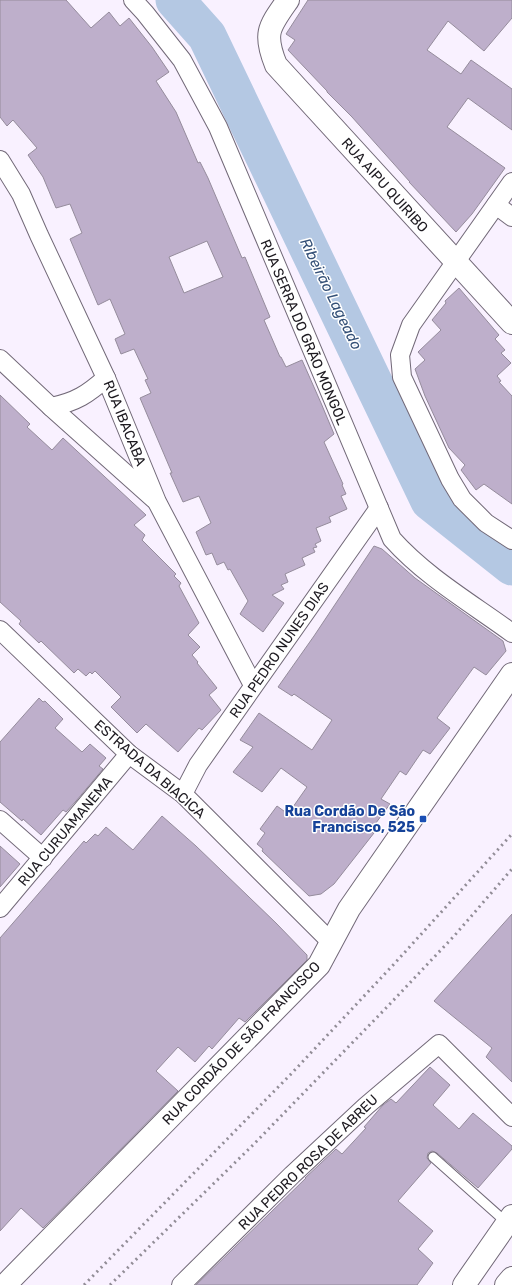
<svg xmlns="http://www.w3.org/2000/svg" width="512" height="1285" viewBox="0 0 512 1285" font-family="Rubik,sans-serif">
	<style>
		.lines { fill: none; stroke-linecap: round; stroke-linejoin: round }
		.river { stroke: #b4c8e3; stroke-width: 39 }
		.building { fill: #beafcb; stroke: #958c9c; fill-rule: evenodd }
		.service-casing { stroke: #726978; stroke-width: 11 }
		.minor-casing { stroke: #726978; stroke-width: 20 }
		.tertiary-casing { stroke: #726978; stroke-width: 24 }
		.primary-casing { stroke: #726978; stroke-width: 24 }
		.service { stroke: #fff; stroke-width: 9 }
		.minor { stroke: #fff; stroke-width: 18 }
		.tertiary { stroke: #fff; stroke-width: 22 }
		.primary { stroke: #fff; stroke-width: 22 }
		.rail { stroke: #928d97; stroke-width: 3; stroke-dasharray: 2 4; stroke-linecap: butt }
		.transit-dot { fill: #1a4fb4; stroke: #fff; stroke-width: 1.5 }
		.labels { text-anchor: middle; stroke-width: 3; stroke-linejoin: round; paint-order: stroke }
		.street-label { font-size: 14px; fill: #1d1a20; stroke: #fff }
		.transit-label { font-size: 14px; font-weight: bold; fill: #164399; stroke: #fff; text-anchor: end }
		.water-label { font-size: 15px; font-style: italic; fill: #345077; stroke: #fff }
	</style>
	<rect width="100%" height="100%" fill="#f9f1ff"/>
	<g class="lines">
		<path class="river" d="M175,0L207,36L430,501L512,566"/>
	</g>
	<g class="building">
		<path d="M0,0H66L91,28L109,12L120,26L129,18L152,47L169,72L156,81L176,112L198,163L200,162L208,178L242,258L245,257L270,317L264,320L280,357H281L286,367L302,360L321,403L334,434L324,442L343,484L342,485L346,494L341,496L347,509L329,517L331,522L316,528L321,541L315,544L317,547L313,548L315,552L302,558L305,565L285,574L288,582L281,585L284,589L272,595L284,603L263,632L240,614L248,601L230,569L228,570L224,562L217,565L212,553L206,555L196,532L211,523L199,496L183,502L170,473H172L140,398L151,393L145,380L148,379L134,349L121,354L115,339L125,334L110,299L98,305L70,239L82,233L70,204L56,208L43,177L28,155L37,148L13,120L7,126L0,117ZM207,241L223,277L184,293L169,257Z"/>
		<path d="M308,0H512V18L484,51L448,21L427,50L461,74L471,60L512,89V130L468,98L447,127L505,168L472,214L456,232L409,182H410L352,117L327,92V91L288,50L295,40L286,34Z"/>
		<path d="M459,288L499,335L495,339L505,350L501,353L511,363L497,376L501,381L499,382L512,396V504L484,484L476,490L461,470L465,465L449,448L425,396L415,369L425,360L418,352L441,330L432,320L446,303L445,301Z"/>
		<path d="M0,395L30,424L27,427L52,450L63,438L146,515L134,525L145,535L142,540L176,574L174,576L181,583L179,586L199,623L188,635L200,647L192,655L198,662L197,663L217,688L209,695L221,710L202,730L199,728L178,752L146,724L137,733L111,707L121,697L95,671L92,674L90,672L86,676L78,669L74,673L41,641L39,643L19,624L21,621L0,602Z"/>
		<path d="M374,546L382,549L415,578L503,641L506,651L486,675L474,667L437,718L450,728L430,754L423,750L406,775L400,771L381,799L390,804L370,831L374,833L334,884L321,894L309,896L262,851L263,849L257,844L265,833L260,829L277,806L288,814L307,787L281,768L262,792L233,772L253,747L240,740L259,713L312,750L332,720L294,694L292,696L278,687L314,636Z"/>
		<path d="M39,698L43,702L45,701L63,719L55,728L82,752L90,744L106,758L99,766L103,769L76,801L66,812L63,810L41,835L23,819L22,821L0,802V742Z"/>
		<path d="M162,816L196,846L276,923L307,955V960L245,1022L239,1018L212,1049L209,1046L195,1062L178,1047L156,1071L178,1091L43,1228L21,1208L0,1231V938L84,841L86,843L95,834L98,836L106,827L133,850Z"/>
		<path d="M0,846L20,864L0,887Z"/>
		<path d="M512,914V1082L486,1057L492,1048L434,1001Z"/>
		<path d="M430,1067L450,1085L433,1105L459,1129L473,1113L512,1146V1149L478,1188L437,1153L432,1151L428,1153L427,1158L431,1163L398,1201L433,1231L418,1249L433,1263L417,1285H196L306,1178H305L336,1149L342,1154L366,1128L364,1127L383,1105L391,1099L396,1103Z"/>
	</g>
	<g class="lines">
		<g class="service-casing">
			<path id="service" d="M433,1157L507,1223"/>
		</g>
		<g class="minor-casing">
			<g id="minor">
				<path d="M133,0L145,13L182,60L218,127L392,539C426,577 471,603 512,633"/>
				<path d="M0,160L21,194L39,235L106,378L157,502L253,685"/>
				<path d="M512,182L411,325L400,355L402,377L450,479L462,499L486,523L512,540"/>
				<path d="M496,205L512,217"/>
				<path d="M0,359L51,407L154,499"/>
				<path d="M51,407C76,402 88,394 106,378"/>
				<path d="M0,630L129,754L183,794L332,943"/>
				<path d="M183,794L198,765L379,508"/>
				<path d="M0,820L43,858"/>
				<path d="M0,908L129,754"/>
				<path d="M181,1285L292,1175L366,1106L439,1044L512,1117"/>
			</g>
		</g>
		<g class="tertiary-casing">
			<g id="tertiary">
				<path d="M288,0C269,27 263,33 276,65L512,323"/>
				<path d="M5,1285L319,965L349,909L512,674"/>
			</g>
		</g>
		<g class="primary-casing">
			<g id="primary">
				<path d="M464,1285L512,1216"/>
				<path d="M506,1285L512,1278"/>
			</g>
		</g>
		<use href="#service" class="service"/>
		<use href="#minor" class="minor"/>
		<use href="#tertiary" class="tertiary"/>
		<use href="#primary" class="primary"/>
		<g class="rail">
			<path d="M84,1285L292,1073L395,963L512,834"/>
			<path d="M110,1285L253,1145L388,1006L455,935L512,869"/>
		</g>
	</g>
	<rect class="transit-dot" x="419" y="815" width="8" height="8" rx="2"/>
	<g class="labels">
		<g class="street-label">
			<text transform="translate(385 185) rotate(48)" y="5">RUA AIPU QUIRIBO</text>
			<text transform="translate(304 332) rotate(67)" y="5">RUA SERRA DO GRÃO MONGOL</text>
			<text transform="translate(125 423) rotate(68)" y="5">RUA IBACABA</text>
			<text transform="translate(279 650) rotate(-55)" y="5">RUA PEDRO NUNES DIAS</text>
			<text transform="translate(150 769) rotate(41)" y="5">ESTRADA DA BIACICA</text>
			<text transform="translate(65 831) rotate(-50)" y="5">RUA CURUAMANEMA</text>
			<text transform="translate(241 1043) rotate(-46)" y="5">RUA CORDÃO DE SÃO FRANCISCO</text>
			<text transform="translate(308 1162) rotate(-44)" y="5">RUA PEDRO ROSA DE ABREU</text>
		</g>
		<g class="transit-label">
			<text x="415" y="816">Rua Cordão De São<tspan x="415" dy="16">Francisco, 525</tspan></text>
		</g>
		<g class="water-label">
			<text transform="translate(331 294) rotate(64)" y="5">Ribeirão Lageado</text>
		</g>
	</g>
</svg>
